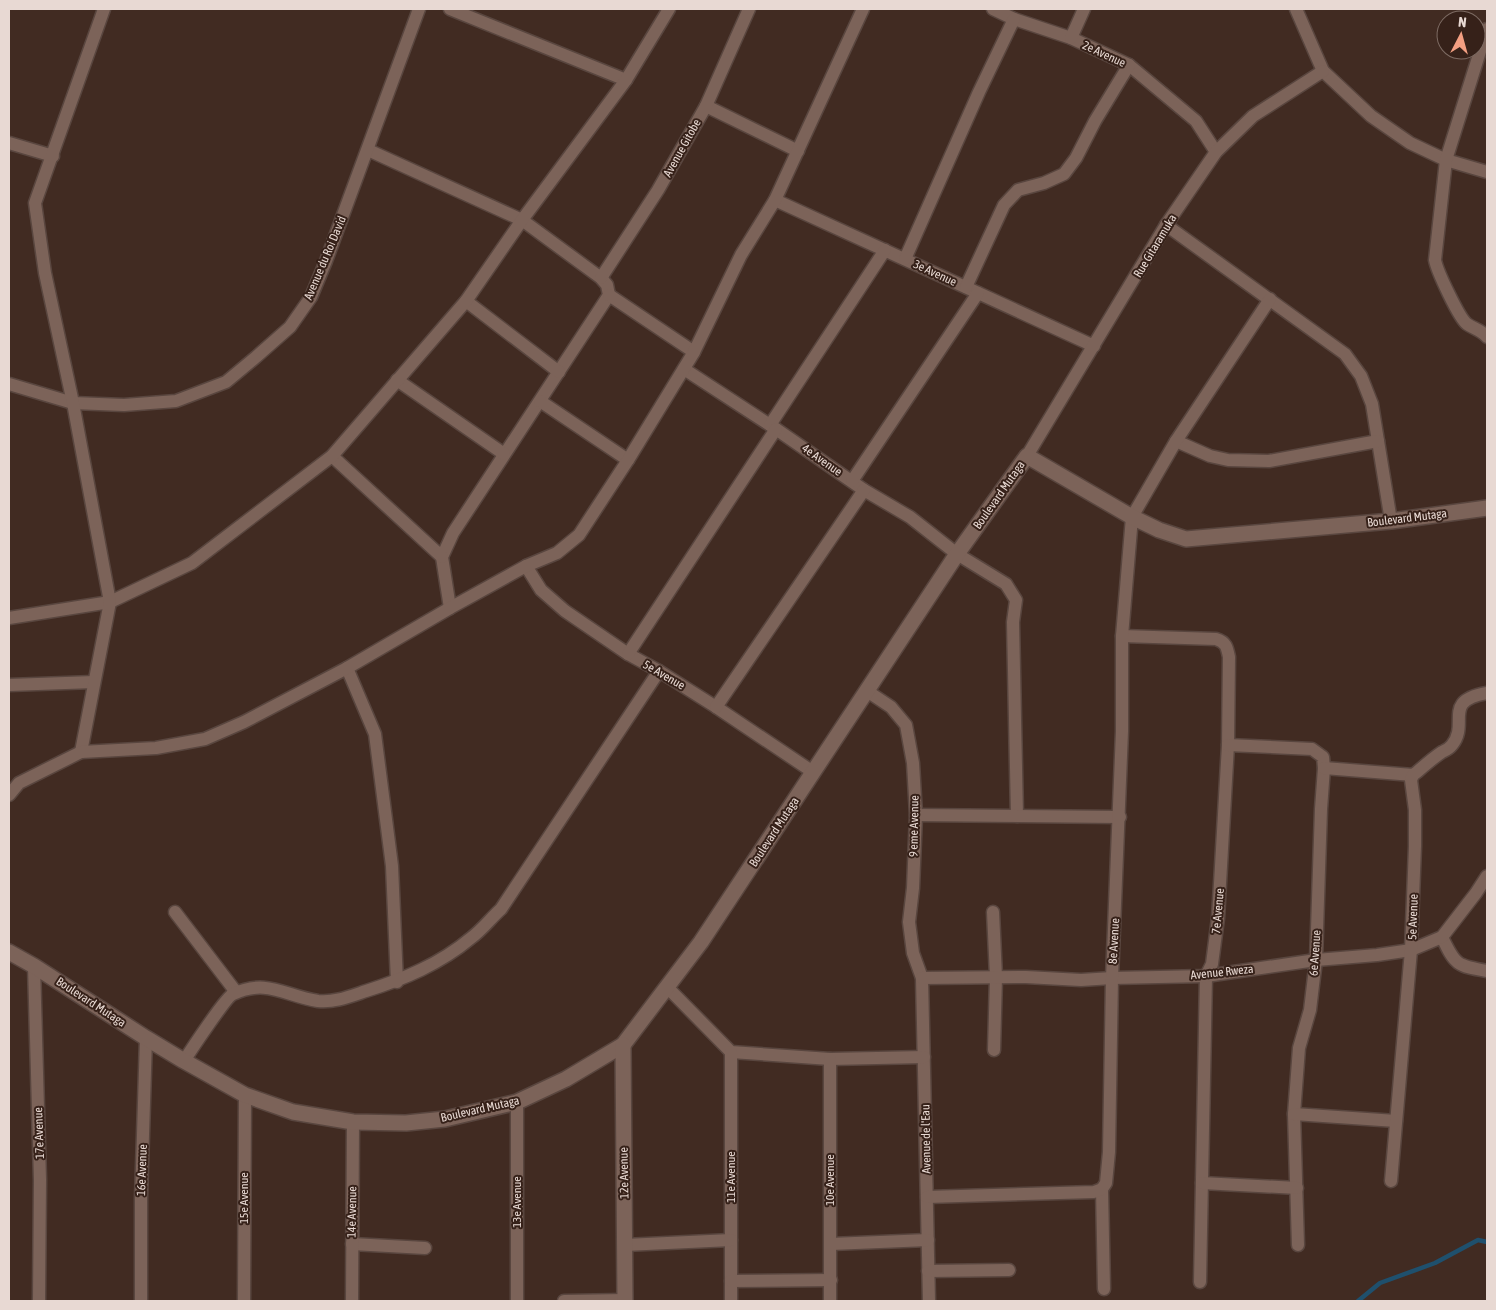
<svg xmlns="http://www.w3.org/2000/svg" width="1496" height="1310" viewBox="0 0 1496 1310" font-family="'Asap Condensed',sans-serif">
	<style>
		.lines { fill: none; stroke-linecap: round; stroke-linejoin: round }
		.stream { stroke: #1f506d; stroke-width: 4.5 }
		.street-casing { stroke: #59463f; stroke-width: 15 }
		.secondary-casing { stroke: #59463f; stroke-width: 18 }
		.street { stroke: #7c6359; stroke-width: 12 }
		.secondary { stroke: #7c6359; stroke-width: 15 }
		.labels { text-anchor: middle; stroke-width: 4; stroke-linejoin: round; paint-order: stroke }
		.street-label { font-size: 12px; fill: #e8d9d3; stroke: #362119 }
	</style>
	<rect width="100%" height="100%" fill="#412b22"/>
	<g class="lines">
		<path class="stream" d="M1358,1301L1380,1283L1435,1263L1478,1240L1487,1242"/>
		<g class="street-casing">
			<g id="street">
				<path d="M450,9L626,80"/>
				<path d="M993,9L1014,19L1071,38L1129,65L1196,121L1216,152"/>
				<path d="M1296,9L1323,71L1371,116L1410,143L1446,160L1487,172"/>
				<path d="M1487,29L1446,160L1435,260C1437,271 1459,318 1467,324C1474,329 1482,330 1487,337"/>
				<path d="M1071,38L1084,9"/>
				<path d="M706,106L798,151"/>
				<path d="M9,143L53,156"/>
				<path d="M368,150L522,220L601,278L607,285L609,295L453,533L442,557L450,608"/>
				<path d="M775,200L1094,346"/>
				<path d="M1166,225L1345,354L1361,376L1372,404L1391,521"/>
				<path d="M905,259L979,92L1014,19"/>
				<path d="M601,278L658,190L706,106L749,9"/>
				<path d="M966,287L1004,205L1018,190L1044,183L1064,174L1076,158L1095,121L1129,65"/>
				<path d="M609,295L694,352"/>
				<path d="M466,301L559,372"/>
				<path d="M684,369L776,429L864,490L910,517L957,554L1006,584L1016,600L1013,622L1017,816"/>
				<path d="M397,380L504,454"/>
				<path d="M9,384L73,403L124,405L176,401L226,382L256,357L290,327L311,297L326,261L419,9"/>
				<path d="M540,401L628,460"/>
				<path d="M770,425L885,250"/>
				<path d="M1176,441L1210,456L1228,460L1269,461L1378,441"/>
				<path d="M332,456L442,557"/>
				<path d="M1027,456L1166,225L1216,152L1253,116L1323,71"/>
				<path d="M852,481L978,293"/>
				<path d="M526,566L541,590L565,611L628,654L659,671L716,707L813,772"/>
				<path d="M9,618L110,602L192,563L332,456L466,301L522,220L626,80L669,9"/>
				<path d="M1122,636L1216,639C1226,642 1227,647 1229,657L1228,745L1218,918L1212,964L1206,976L1200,1282"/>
				<path d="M628,654L776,429"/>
				<path d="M347,668L375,734L392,866L397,982"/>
				<path d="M9,685L94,682"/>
				<path d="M867,691L891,707L906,725L913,763L916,815L913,888L909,922L913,953L922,978L929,1301"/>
				<path d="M716,707L864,490"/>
				<path d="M1228,745L1312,749L1323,757L1324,768L1321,809L1316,960L1310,1010L1299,1048L1294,1114L1298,1245"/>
				<path d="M81,752L110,602L73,403L45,273L35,203L104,9"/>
				<path d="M1324,768L1413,775"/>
				<path d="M9,795L19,783L81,752L156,748L205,739L244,722L347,668L450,608L526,566L557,553L579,535L628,460L694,352L741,255L775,200L863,9"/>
				<path d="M916,815L1120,817"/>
				<path d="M175,912L236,992"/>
				<path d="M993,912L996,977L994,1050"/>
				<path d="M1442,937C1455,965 1457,966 1487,971"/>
				<path d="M34,966L40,1180L39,1301"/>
				<path d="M922,978L1026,977L1081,980L1112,978L1206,976L1316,960L1377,955L1411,950L1442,937L1476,893L1487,876"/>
				<path d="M667,987L731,1052L830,1059L924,1057"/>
				<path d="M731,1052V1301"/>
				<path d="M184,1061C191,1050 226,997 233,994C267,978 285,996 318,1001C334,1003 351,996 366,991C404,979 440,964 471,938C482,930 491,918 501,909L659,671"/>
				<path d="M1294,1114L1396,1121"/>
				<path d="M1391,1181L1411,950L1415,846V810L1411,780L1413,775L1417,772C1425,765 1433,758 1442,752C1446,750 1449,749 1452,745C1470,723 1441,701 1487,693"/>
				<path d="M1202,1183L1297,1188"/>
				<path d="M1102,1189L1104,1289"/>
				<path d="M927,1197L1094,1192L1102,1189L1106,1183L1109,1152L1112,978L1122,731V636L1132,517L1176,441L1270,299"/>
				<path d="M352,1244L425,1248"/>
				<path d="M831,1244L928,1240"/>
				<path d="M625,1245L731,1240"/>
				<path d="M928,1271L1009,1270"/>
				<path d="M731,1281L831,1280"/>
				<path d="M141,1301V1199L146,1038"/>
				<path d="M244,1301L245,1095"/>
				<path d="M352,1301L353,1122"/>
				<path d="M517,1301V1102"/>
				<path d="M564,1301L625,1300"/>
				<path d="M830,1301V1059"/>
			</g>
		</g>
		<g class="secondary-casing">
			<g id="secondary">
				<path d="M9,952L34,966L146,1038L184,1061L245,1095L293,1112L353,1122L406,1123L445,1119L517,1102L566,1079L623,1045L701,942L957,554L1027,456L1132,517L1159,530L1186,539L1391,521L1487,508"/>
				<path d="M623,1045L625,1301"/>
			</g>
		</g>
		<use href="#street" class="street"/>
		<use href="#secondary" class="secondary"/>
	</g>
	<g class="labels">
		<g class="street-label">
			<text transform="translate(1104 54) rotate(25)" y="4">2e Avenue</text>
			<text transform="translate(682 148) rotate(-61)" y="4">Avenue Gitobe</text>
			<text transform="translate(1155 246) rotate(-59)" y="4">Rue Gitaramuka</text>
			<text transform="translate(325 258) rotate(-67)" y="4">Avenue du Roi David</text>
			<text transform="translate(935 273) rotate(25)" y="4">3e Avenue</text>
			<text transform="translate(822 460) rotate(35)" y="4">4e Avenue</text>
			<text transform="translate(999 495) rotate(-55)" y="4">Boulevard Mutaga</text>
			<text transform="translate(1407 518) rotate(-7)" y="4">Boulevard Mutaga</text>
			<text transform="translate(664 675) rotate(30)" y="4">5e Avenue</text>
			<text transform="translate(914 826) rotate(-89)" y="4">9 eme Avenue</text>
			<text transform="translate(774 832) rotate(-57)" y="4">Boulevard Mutaga</text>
			<text transform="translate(1218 911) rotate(-85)" y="4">7e Avenue</text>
			<text transform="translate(1413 917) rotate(-88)" y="4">5e Avenue</text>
			<text transform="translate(1114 941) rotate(-87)" y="4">8e Avenue</text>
			<text transform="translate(1315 953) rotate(-86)" y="4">6e Avenue</text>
			<text transform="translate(1222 972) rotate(-6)" y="4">Avenue Rweza</text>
			<text transform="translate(91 1002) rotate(33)" y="4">Boulevard Mutaga</text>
			<text transform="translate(480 1109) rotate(-13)" y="4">Boulevard Mutaga</text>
			<text transform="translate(39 1133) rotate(-92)" y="4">17e Avenue</text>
			<text transform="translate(926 1139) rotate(-91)" y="4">Avenue de l'Eau</text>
			<text transform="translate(142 1170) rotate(-88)" y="4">16e Avenue</text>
			<text transform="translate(624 1173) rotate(-91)" y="4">12e Avenue</text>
			<text transform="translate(731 1177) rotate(-90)" y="4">11e Avenue</text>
			<text transform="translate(830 1180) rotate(-90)" y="4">10e Avenue</text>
			<text transform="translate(244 1198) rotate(-90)" y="4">15e Avenue</text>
			<text transform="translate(517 1202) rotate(-90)" y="4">13e Avenue</text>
			<text transform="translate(352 1212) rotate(-89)" y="4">14e Avenue</text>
		</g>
	</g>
	<rect width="1496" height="1310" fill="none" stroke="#e8d9d3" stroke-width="20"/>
	<g transform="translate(1461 35) rotate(6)"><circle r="24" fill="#362119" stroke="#7d6b63"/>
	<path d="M0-4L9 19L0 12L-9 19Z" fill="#f39f82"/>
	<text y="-8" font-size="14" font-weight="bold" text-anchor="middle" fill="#e8d9d3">N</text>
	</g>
</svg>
